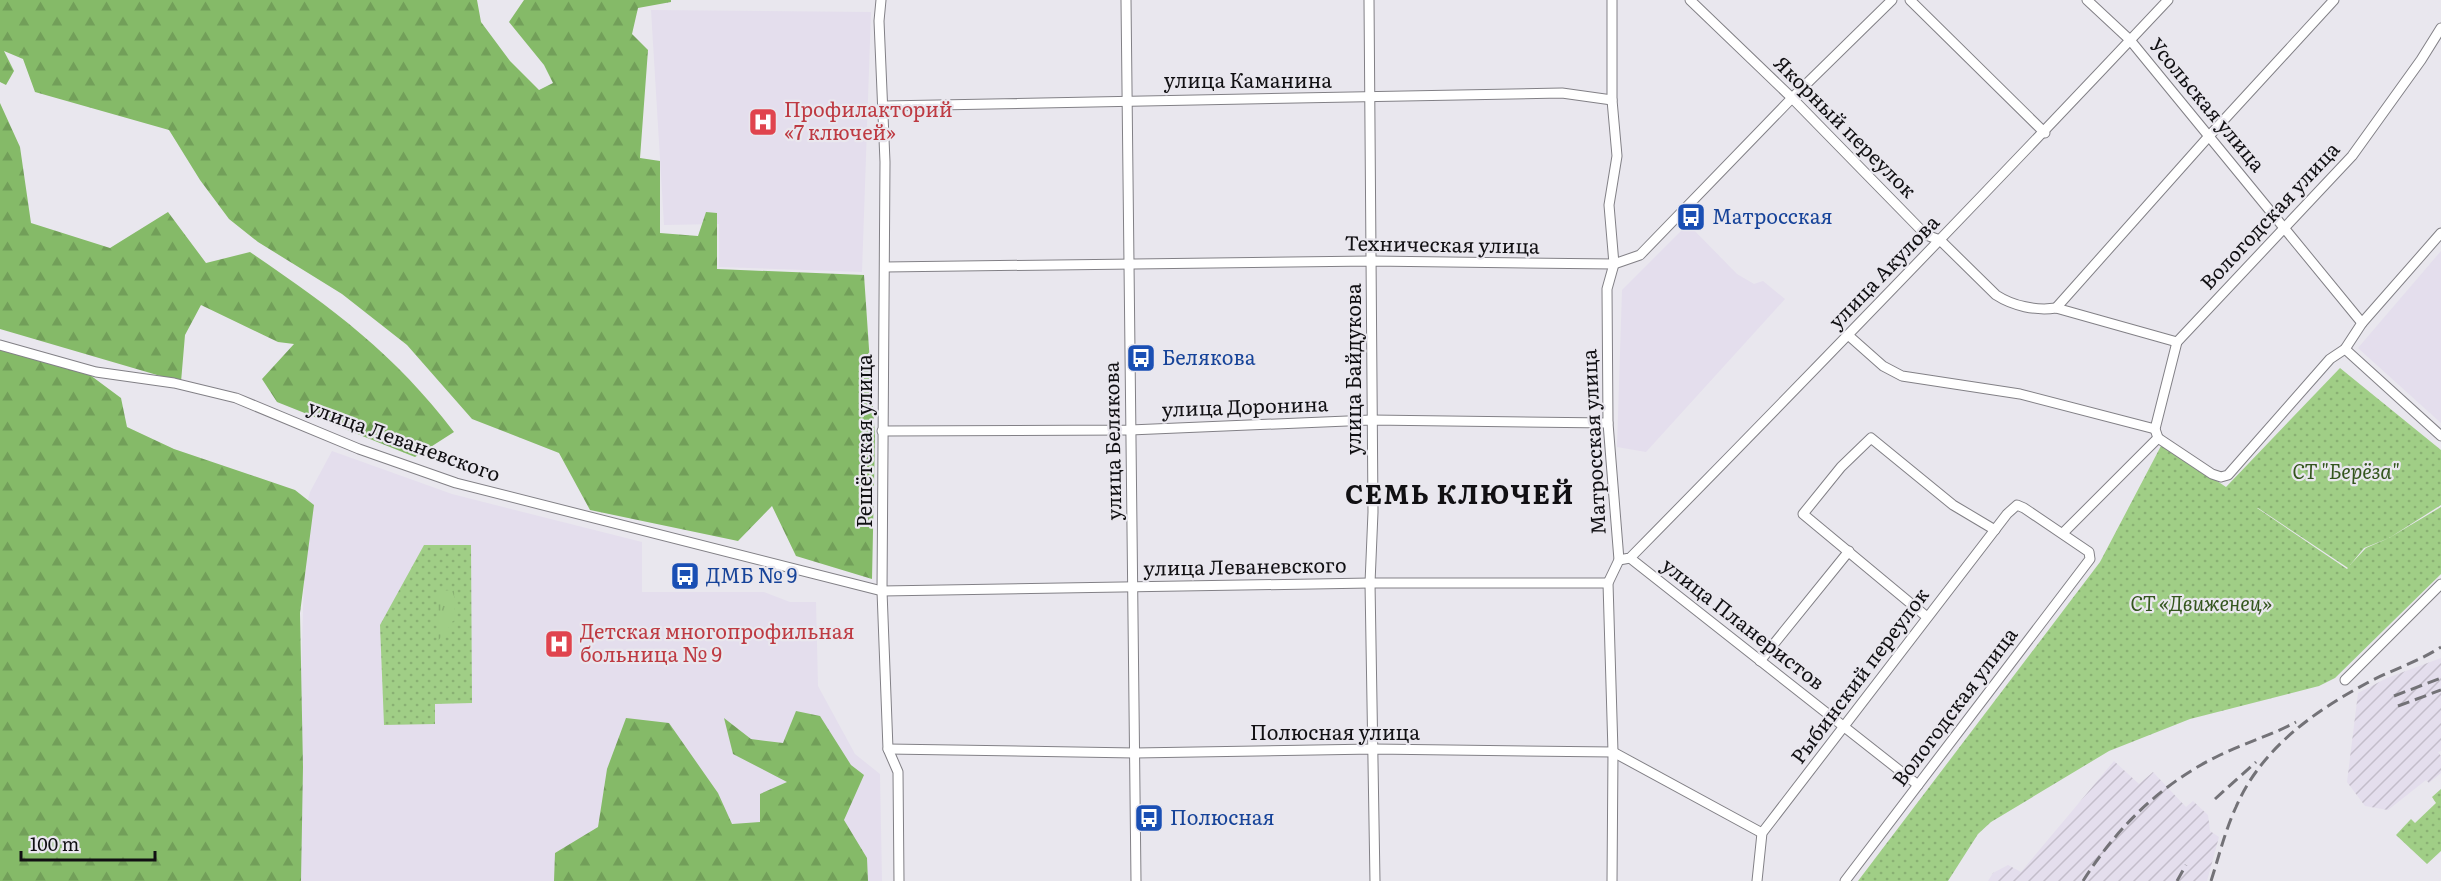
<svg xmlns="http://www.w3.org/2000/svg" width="2441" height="881" viewBox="0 0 2441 881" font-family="Literata,serif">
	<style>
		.built { fill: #e4deed }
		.industrial { fill: url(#industrial-furrows) }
		.grass { fill: url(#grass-dots); fill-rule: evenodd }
		.forest { fill: url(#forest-firs) }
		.park { fill: url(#park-tufts) }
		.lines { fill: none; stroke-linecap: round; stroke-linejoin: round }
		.minor-casing { stroke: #828086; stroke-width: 11 }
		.minor { stroke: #fff; stroke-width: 9 }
		.rail { stroke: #737277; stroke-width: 3; stroke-dasharray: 12 6; stroke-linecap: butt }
		.labels { text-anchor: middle; stroke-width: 4.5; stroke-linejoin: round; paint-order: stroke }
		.street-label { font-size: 20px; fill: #111013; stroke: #e9e7ee }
		.health-label { font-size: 20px; fill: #be3a42; stroke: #e9e7ee; text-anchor: start }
		.transit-label { font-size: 20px; fill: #164399; stroke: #e9e7ee; text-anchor: start }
		.park-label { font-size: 20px; font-style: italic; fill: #34561e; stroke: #e9e7ee }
		.district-label { font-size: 26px; font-weight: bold; letter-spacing: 1.5px; fill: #111013; stroke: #e9e7ee }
	</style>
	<defs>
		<pattern id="industrial-furrows" width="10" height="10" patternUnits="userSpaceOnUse" patternTransform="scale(1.5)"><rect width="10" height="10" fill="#e4deed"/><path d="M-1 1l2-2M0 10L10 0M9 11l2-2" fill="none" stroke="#c3bdca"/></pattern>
		<pattern id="grass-dots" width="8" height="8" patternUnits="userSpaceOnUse" patternTransform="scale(1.5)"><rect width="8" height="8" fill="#a0ce86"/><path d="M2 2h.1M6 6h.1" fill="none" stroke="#89b073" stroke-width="1.8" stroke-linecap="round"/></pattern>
		<pattern id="forest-firs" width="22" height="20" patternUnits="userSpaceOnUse" patternTransform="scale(1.5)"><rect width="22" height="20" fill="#85ba68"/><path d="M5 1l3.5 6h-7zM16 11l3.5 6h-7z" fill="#729f59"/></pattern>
		<pattern id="park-tufts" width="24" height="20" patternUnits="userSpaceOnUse" patternTransform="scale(1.5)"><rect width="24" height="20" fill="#a0ce86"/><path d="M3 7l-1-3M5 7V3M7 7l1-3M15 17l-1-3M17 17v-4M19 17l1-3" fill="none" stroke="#89b073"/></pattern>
	</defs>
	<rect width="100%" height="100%" fill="#e9e7ee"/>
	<g class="built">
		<path d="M651,10L871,12L862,272L719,267V224L664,225Z"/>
		<path d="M1688,224L1737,274L1754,284L1763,281L1785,299L1646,452L1617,447L1622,290Z"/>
		<path d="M2441,251V423L2358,348Z"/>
		<path d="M332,451L452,494L642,542V592H764L790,602H816L818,686L855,754L880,774L882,881H295L306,507L310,492Z"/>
	</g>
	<g class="industrial">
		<path d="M2441,658V751L2438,752L2441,756V773L2429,783L2426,780L2388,810L2365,806L2347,782L2358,693L2387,678Z"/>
		<path d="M2114,761L2139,784L2153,772L2186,807L2193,801L2208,815L2210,831L2219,837L2207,881H1988L1993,873L2008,865L2021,872Z"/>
	</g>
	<g class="grass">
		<path d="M2340,368L2441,450V505L2389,538L2364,548L2350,565L2366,548L2389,538L2441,507V574L2335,678L2319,686L2190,719L2109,751L1991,822L1978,834L1948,881H1858L2100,562L2162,444L2226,487ZM2257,508H2258L2348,568L2347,569Z"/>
		<path d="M424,545H471L472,703L435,704V724L384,725L380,625Z"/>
		<path d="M2441,789V851L2427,864L2396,835L2411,819L2415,823L2436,803L2432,797Z"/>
	</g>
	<g class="forest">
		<path d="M0,0H477L481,22L510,61L539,90L553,83L544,65L509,22L524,0H671V2L638,8L632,34L648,50L640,158L660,161V233L698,236L706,212L717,213V269L864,275L875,437L872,579L796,556L772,506L738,541L590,510L559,453L472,419L407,345L342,294L258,242L229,219L200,180L169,130L35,92L23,59L4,51L14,71L6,85L0,82Z"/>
		<path d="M0,103L20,147L31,223L110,248L168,212L206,263L250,252C331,307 394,353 454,432L415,457L277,402L262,379L294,344L278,342L201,305L185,335L181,382L0,329Z"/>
		<path d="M0,350L90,375L121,398L127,427L174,449L295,490L314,505L300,613L303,767L301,881H0Z"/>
		<path d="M796,711L820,716L851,765L864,775L844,820L867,858L868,881H554L555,853L598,827L607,769L626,718L669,723L718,793L732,824L760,822V794L787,782L733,754L724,718L751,739L783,743Z"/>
	</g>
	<path class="park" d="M454,590L455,620L437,642V591Z"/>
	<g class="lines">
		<g class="minor-casing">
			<g id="minor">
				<path d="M881,0L879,21L885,162L882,591L888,749L898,772L899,881"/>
				<path d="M1126,0L1136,881"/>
				<path d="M1369,0L1373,512L1370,583L1375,881"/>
				<path d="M1612,0V100L1617,156L1609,205L1614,264L1607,289L1608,423L1619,560L1608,583L1613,752L1612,881"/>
				<path d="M1690,0L1792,98L1926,235L1940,240L1996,295C2013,306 2036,311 2056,308L2177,342"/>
				<path d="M1910,0L2045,133"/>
				<path d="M2087,0L2130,40L2362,323"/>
				<path d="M884,106L1562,93L1612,100"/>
				<path d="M885,267L1371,261L1614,264L1640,255L1792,98L1892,0"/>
				<path d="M2056,308L2210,135L2334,0"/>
				<path d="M1848,335L1883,366L1902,376L2020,394L2155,429"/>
				<path d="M0,345L96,372L174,383L236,398L359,449L456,483L882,591L1370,583H1608"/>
				<path d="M2345,349L2441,436"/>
				<path d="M882,431L1130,430L1371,420L1608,423"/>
				<path d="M2158,438L2155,429L2177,342L2352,156L2421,60L2441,28"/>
				<path d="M2158,438L2212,474L2221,477L2228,475L2330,359L2345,349L2362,323L2441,233"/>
				<path d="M2063,533L2158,438"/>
				<path d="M1630,558L1918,785"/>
				<path d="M1619,560L1630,558C1811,374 1991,188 2168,0"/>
				<path d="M1927,617L1803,514L1841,467L1871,438L1953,505L1995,530"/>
				<path d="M1760,661L1849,551"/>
				<path d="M2345,680L2441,584"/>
				<path d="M888,749L1135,753L1374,749L1613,752L1762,833"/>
				<path d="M1757,881L1762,833L2007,514L2017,505L2024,508L2089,552L2090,559L1845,881"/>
			</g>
		</g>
		<use href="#minor" class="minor"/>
		<g class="rail">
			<path d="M2394,696L2441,678"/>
			<path d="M2398,706L2441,690"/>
			<path d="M2215,799L2256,762"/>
			<path d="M2083,881C2118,826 2162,783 2220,755C2245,743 2272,735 2296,722"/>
			<path d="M2177,881L2186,865"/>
			<path d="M2211,881C2219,856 2225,831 2236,807C2261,749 2313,712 2367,683C2391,670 2418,662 2441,647"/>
		</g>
	</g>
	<defs>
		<g id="hospital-square" transform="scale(1.5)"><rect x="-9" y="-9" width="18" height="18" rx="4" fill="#e0444e" stroke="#e9e7ee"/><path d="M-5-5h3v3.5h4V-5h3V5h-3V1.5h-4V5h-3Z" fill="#fff"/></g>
		<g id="bus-square" transform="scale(1.5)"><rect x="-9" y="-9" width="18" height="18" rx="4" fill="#1a4fb4" stroke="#e9e7ee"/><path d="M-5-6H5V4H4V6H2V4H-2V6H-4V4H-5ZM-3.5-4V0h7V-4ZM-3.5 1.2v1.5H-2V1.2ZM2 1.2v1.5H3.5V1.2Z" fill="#fff"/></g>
	</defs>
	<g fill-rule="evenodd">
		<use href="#hospital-square" x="763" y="122"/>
		<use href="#bus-square" x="1691" y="217"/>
		<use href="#bus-square" x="1141" y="358"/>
		<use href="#bus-square" x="685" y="576"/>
		<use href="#hospital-square" x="559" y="644"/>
		<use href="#bus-square" x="1149" y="818"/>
	</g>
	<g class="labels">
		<g class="street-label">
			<text x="1248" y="88">улица Каманина</text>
			<text transform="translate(2207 105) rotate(50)" y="7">Усольская улица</text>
			<text transform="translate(1845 127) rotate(45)" y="7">Якорный переулок</text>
			<text transform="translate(2270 216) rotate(-47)" y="7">Вологодская улица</text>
			<text transform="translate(1442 245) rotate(1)" y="7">Техническая улица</text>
			<text transform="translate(1884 272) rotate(-46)" y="7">улица Акулова</text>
			<text transform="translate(1354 369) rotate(-90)" y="7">улица Байдукова</text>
			<text transform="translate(1245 407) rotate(-2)" y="7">улица Доронина</text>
			<text transform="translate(404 441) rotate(20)" y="7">улица Леваневского</text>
			<text transform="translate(865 441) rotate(-90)" y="7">Решётская улица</text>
			<text transform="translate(1113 441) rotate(-91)" y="7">улица Белякова</text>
			<text transform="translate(1594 442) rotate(-93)" y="7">Матросская улица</text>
			<text transform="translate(1245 567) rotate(-1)" y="7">улица Леваневского</text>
			<text transform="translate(1743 624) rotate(38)" y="7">улица Планеристов</text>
			<text transform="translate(1860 676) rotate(-53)" y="7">Рыбинский переулок</text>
			<text transform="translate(1955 707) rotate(-53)" y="7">Вологодская улица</text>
			<text x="1335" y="740">Полюсная улица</text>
		</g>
		<g class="health-label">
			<text x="784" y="117">Профилакторий<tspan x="784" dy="23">«7 ключей»</tspan></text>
			<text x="580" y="639">Детская многопрофильная<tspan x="580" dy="23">больница № 9</tspan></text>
		</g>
		<g class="transit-label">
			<text x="1712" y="224">Матросская</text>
			<text x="1162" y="365">Белякова</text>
			<text x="706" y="583">ДМБ № 9</text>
			<text x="1170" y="825">Полюсная</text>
		</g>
		<g class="park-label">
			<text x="2346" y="479">СТ "Берёза"</text>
			<text x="2201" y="611">СТ «Движенец»</text>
		</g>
		<g class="district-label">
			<text x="1460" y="504">СЕМЬ КЛЮЧЕЙ</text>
		</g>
	</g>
	<path d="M21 851v9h134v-9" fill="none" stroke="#111013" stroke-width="3"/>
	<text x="30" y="851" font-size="18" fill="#111013" stroke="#e9e7ee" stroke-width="4.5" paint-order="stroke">100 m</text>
</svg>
